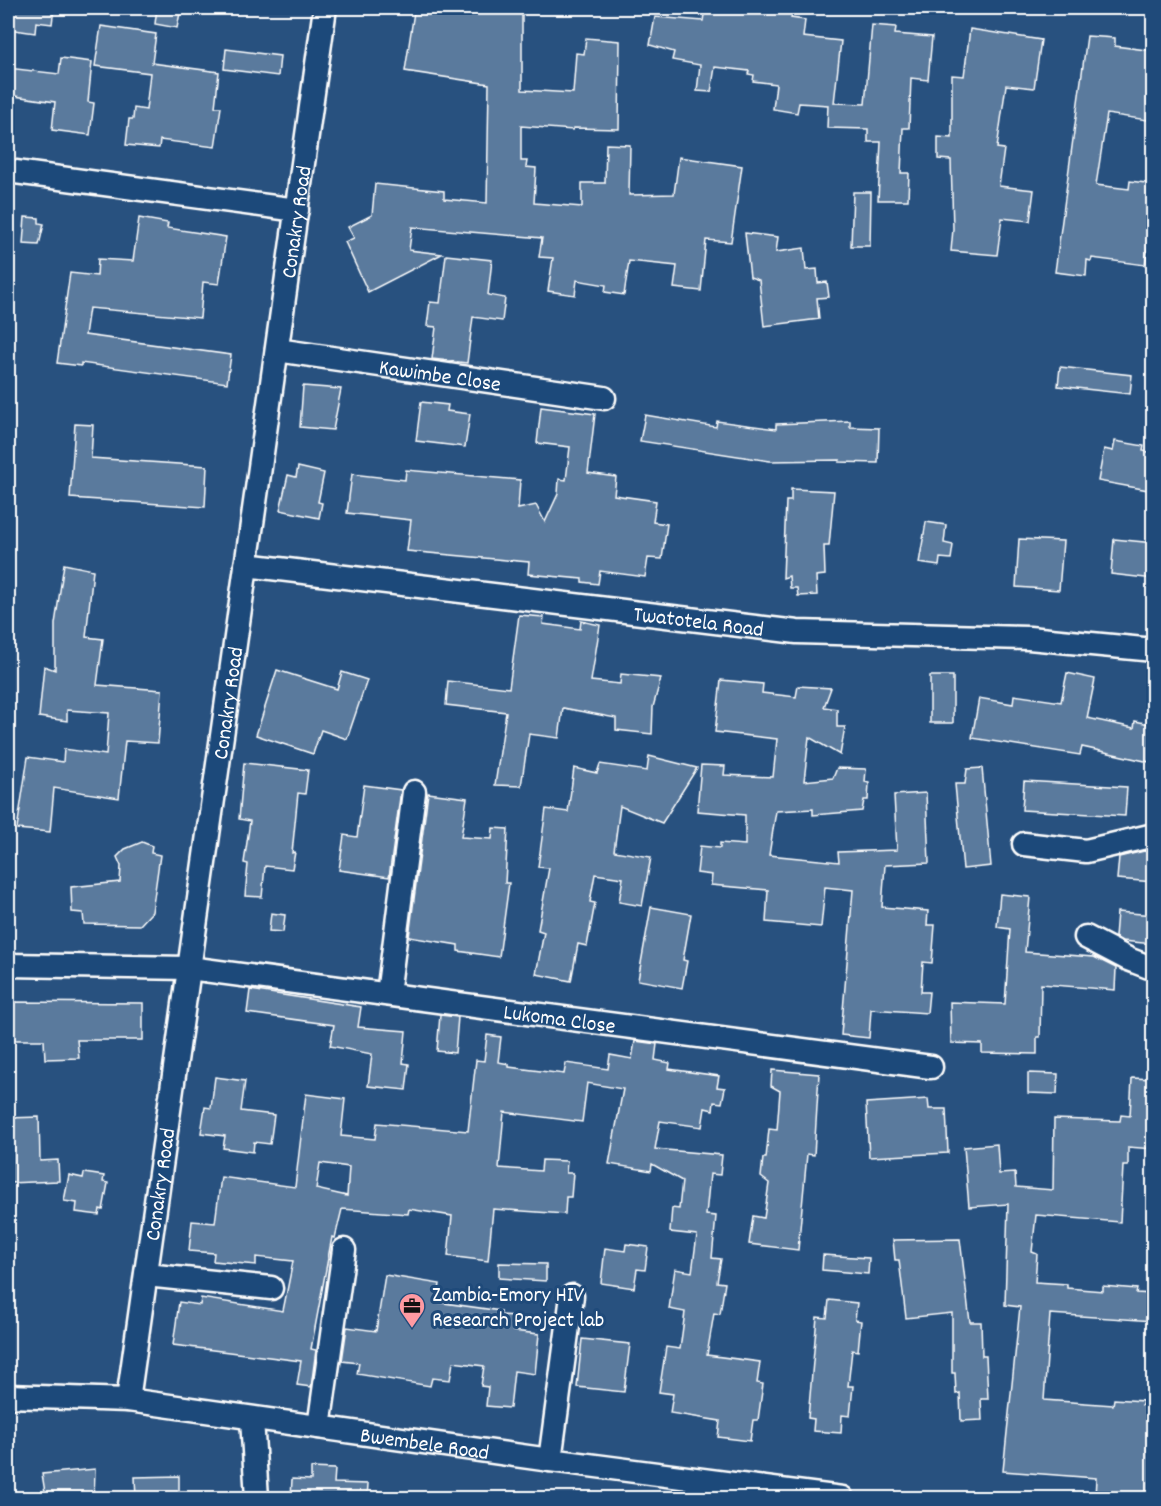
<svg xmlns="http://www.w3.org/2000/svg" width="1161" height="1506" viewBox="0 0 1161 1506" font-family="Dekko,sans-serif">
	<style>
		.building { fill: #5a7a9d; stroke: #fff; stroke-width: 1.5; fill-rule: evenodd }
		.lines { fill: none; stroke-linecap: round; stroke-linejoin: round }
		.minor-casing { stroke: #fff; stroke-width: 27 }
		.minor { stroke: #1f4a7a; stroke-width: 22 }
		.labels { text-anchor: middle; stroke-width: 6; stroke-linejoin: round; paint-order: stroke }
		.street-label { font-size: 22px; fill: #fff; stroke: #1f4a7a }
		.poi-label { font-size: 22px; fill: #fff; stroke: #1f4a7a; text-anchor: start }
	</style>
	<rect width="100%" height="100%" fill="#28517f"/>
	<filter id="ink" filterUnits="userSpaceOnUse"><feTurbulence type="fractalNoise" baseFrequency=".0167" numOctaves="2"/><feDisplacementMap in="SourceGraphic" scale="12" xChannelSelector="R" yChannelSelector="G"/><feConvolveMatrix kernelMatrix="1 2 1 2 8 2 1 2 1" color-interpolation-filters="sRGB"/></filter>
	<g filter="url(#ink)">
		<g class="building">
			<path d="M8,8H54L52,24L36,22L35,33L8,29Z"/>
			<path d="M157,8H181L177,28L155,24Z"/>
			<path d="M437,8L522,10V90L573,93L576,53L584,54L586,38L620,41L619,129L573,128V130L521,126V161H527L526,167L536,168L534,203L582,207V183H605L606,144L630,145L629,195L674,194L679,157L742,166L731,242L706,240L701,291L674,288L677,266L629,261L624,295L605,292L606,285L577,280L575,295L548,291L553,258L539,257L542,238L412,227L409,250L442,254L368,292L345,242L354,238L348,227L372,215L375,184L444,191V199L487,203L489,84L405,71L414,12L436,15Z"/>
			<path d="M705,8H793L791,18L805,20L803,37L841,41L834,103L865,104L872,25L896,27L895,34L932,37L928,80L911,78L909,128H903L901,173H909L908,200H878L881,142H868V129L827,128L828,105L799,103L797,113L773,109L776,84L753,81L754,75L748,74L749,71L715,67L711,92L697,91L700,65L672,60L674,52L650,45L655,17L703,21Z"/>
			<path d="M101,26L156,34L152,63L219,72L215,107H221L215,147L160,140L159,148L126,145L129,119H133L134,108L146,110L150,73L95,66Z"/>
			<path d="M970,29L1041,40L1034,88L1006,85L997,148L1004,149L999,186L1034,190L1030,221L1002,218L997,255L951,251L953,229L951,160L938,159V137L952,138V75L964,76Z"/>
			<path d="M1087,36L1115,38V46L1154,51V121L1107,114L1096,185L1129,189L1130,181L1154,184V207L1145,265L1092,258L1091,261L1087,260L1086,276L1055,272Z"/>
			<path d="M226,49L280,56L278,76L224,69Z"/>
			<path d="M61,58L92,62L88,102L94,103L90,135L52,130L55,102L8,95V68L59,74Z"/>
			<path d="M853,192H871L870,246H851Z"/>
			<path d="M25,217L39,218V223L44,224L39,245L23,244Z"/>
			<path d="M139,218L168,223L167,228L226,237L219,284L203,282L200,318L89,308L85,335L231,355L227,383L81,363V366L57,363L70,273L97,276L98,259L133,261Z"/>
			<path d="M745,233L778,237L776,252L804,248L806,270L817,269L818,283L827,282L829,297L817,298L819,319L764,326L759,280L750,277Z"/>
			<path d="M446,255L492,260L488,295L505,298L502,321L473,317L467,363L432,359L436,327L427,326L430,302L440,303Z"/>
			<path d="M1060,367L1132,375L1130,394L1058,386Z"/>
			<path d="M303,386L341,389L333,430L300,427Z"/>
			<path d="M421,402L448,405L447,411L470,414L465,447L416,441Z"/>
			<path d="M541,407L595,414L588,473L616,477L614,495L656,501L653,522L667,524L662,559L648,558L645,577L600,571L598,584L582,582V579L528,574L529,562L407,551L411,520L347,513L352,474L405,480L406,470L520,480L518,509L536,505L545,522L558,494L559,479L566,480L570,447L537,443Z"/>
			<path d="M645,415L716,427L717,421L776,429V424L850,421V427L879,428L878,463L839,462L840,460L770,461L640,441Z"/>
			<path d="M75,424L93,425L91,458L207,466L205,507L70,498Z"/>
			<path d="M1115,441L1144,446L1143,451L1154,453V491L1098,481L1104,449L1113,451Z"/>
			<path d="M298,467L324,473L318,502L322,503L319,518L280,510L288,475L296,477Z"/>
			<path d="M791,489L834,491L829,546H824L825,575L816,576L817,595L798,596L797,588H790L789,576L783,578L786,501H791Z"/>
			<path d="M926,522L946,525L944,543L953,545L951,559L940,558L939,566L919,563Z"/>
			<path d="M1019,539L1063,541L1059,590L1016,587Z"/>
			<path d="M1114,539L1154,543V579L1111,574Z"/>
			<path d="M64,564L93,570L86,637L103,639L97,685L162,690L158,743L125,741L119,798L54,788L50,832L17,829L28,757L63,762L64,749L106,755L109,713L67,710V721L39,717L44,666L55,670V624Z"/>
			<path d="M519,615L544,617L543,624L580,629L581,621L600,625L591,681L620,684L621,674L661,678L653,707L652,734L616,730V718L563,708L559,738L529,734L521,786L495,785L506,712L446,705L448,681L509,688Z"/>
			<path d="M277,670L337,689L342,672L367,680L347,739L321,730L313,754L256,735Z"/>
			<path d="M1067,673L1095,679L1087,718L1134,728L1135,721L1154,725V763L1082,747L1080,755L972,738L979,698L1013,704L1014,695L1061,702Z"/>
			<rect x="930" y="676" width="23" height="47"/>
			<path d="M721,680L763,684L762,693L796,697L798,686L831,688L824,707L837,709V727H845L840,755L809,737L804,781L833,778L837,768L866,769L865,782L869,783L868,800H864L862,811L813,815V809L776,811L769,855L839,862L838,852L897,850L894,795L926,793L929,863L885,865L882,907L928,911L927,925H935L932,963L923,962L921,992H929L927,1013L871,1009L869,1038L841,1035L853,890L825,887L821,927L766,922L768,890L711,885L712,875L697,873L700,846L720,848V843L745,845V815L697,811L701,765L725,766L724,775L773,777L777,739L715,732Z"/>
			<path d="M649,756L697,768L662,823L620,806L614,851L651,857L642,906L619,902L623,878L595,874L590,902L595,903L587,946L578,944L571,981L536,974L544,932L538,930L549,868L538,867L546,809L568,812L574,768L597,773L600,764L647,771Z"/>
			<path d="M244,763L308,770L305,794L298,793L292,853L295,852L292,869L265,866L262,897L245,896L248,864L244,863L250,821L239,819Z"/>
			<path d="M982,768L991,866L963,869L955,784H965L967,769Z"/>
			<path d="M1024,781L1127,787L1125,816L1022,810Z"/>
			<path d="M364,785L401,790L389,877L339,870L344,835L357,837Z"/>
			<path d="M428,793L467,798L461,837L492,839L493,828L508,829L505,883H509L499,957L458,951V945L409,937Z"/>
			<path d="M142,842L152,846L151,853L160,855L152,912L140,925L84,924L83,913L72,912L71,887L120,882L121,866L117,857L125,849Z"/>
			<path d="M1144,851L1154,852V882L1117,879L1119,857Z"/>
			<path d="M1000,894L1030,897L1025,952L1094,957L1116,968L1115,990L1041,984L1040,1037H1037V1054L982,1053V1044L951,1043L950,1002L1005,1004L1010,929L997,927Z"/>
			<path d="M651,907L691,914L683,960L687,961L682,988L638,980Z"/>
			<path d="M1117,912L1154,915V944L1122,941L1115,937Z"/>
			<path d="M271,913L285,915L283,932L269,931Z"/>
			<path d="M250,990L361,1007L358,1027L406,1031L403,1063L409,1064L406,1090L368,1086L372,1054L330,1046L334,1025L247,1013Z"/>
			<path d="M8,1002L143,1003V1040H77L79,1058L45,1059L44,1040H8Z"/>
			<path d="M440,1015L458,1017L455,1053L437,1051Z"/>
			<path d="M487,1035L501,1037L498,1062L509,1064V1067L564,1074L566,1063L608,1069L610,1055L632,1059L635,1041L657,1044L655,1060L670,1063L669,1069L719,1076L717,1087L725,1088L722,1103L714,1102L713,1110L705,1108L702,1127L660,1121L655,1149L722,1155L720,1175L710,1174L706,1215L716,1216L712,1258L721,1259L717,1282L725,1283L720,1314L714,1313L707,1355L760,1362L757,1383L763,1384L758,1420H753L750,1441L718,1437L720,1421L670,1413L673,1394L659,1392L666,1347L680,1349L685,1312L669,1309L675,1269L692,1272L697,1235L670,1232L672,1208L679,1209L682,1181L652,1164L651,1171L609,1164L623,1089L587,1083L582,1122L504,1112L499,1168L541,1171L542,1160L567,1161L566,1173H573L571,1197H566L565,1214L493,1209L488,1261L448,1256L452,1216L409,1209L408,1214L342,1209L335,1238L332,1237L311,1349L316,1350L311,1387L297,1385L301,1361L173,1345L179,1302L200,1305L201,1298L283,1311L293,1261L256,1257V1265L213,1261L214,1253L189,1251L192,1221L215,1223L221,1177L295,1187L306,1094L345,1099L341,1136L375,1139L377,1123L468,1131L476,1060L484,1061ZM320,1163L349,1167L347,1196L316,1189Z"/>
			<path d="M772,1070L819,1074L814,1155L807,1154L798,1250L749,1244L753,1216L764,1218L769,1183L761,1177L763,1158H766L769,1129L777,1130L780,1091L771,1086Z"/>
			<path d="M1028,1073L1058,1074L1057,1094L1028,1093Z"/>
			<path d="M215,1077L245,1081L241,1111L274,1115L270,1144L254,1142L253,1152L223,1148L225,1136L201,1133L205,1107L211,1108Z"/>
			<path d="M1132,1078L1154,1079V1149L1128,1147V1166H1123L1120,1222L1036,1215L1032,1252L1037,1254L1035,1282L1067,1284V1288L1103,1291V1286L1137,1289L1136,1293L1154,1294V1321L1050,1314L1044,1400L1113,1405L1114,1399L1143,1401L1142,1405L1154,1406V1498H1095L1096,1478L1003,1471L1020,1307L1005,1305L1008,1204L969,1207L964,1147L997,1144L999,1174L1015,1173L1016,1187L1053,1190L1054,1119L1120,1121L1121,1115L1130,1116Z"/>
			<path d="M928,1099L929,1109H946L948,1153L869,1157L866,1103Z"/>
			<path d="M39,1117L40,1161L58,1160L59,1181L8,1183V1118Z"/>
			<path d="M84,1173L104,1176L103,1182L108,1183L103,1210L100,1209L99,1215L76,1212L77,1203L64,1201L69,1175L83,1178Z"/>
			<path d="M960,1239L970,1322H981L982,1356H986L988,1399H981L982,1420L961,1421L960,1393L956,1394L955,1373H952V1313L906,1318L899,1260H895L893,1240Z"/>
			<path d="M626,1244L648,1247L645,1270L637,1269L634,1288L601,1283L605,1248L625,1251Z"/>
			<path d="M823,1255L869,1258L868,1274L822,1270Z"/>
			<path d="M499,1263L546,1264V1281L499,1278Z"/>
			<path d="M385,1275L440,1284L437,1302L501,1311V1315L515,1316L513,1331L539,1334L535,1374L514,1371L510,1408L486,1406L488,1387L481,1386L484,1366L453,1362L450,1380L432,1378L430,1386L357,1374L359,1363L342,1361L347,1327L376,1331Z"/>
			<path d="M829,1300L857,1303L855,1320L861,1321L858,1351L852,1350L848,1386H853L850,1416L842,1415L841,1433L813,1431L814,1419L808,1418L817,1317L827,1318Z"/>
			<path d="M582,1339L630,1344L624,1392L577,1387Z"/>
			<path d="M311,1468L335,1469L334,1483L368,1484L367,1498H291L292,1479L311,1480Z"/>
			<path d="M95,1469L94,1498H46L42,1474Z"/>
			<path d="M179,1476V1492L174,1494V1498H136L135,1477Z"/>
		</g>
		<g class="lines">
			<g class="minor-casing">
				<g id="minor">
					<path d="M8,171L297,210"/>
					<path id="s1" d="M277,350L604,398"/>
					<path id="s2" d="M246,565L797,632L1029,638L1154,650"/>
					<path d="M1024,844L1086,851L1154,835"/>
					<path d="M1086,937L1128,959L1154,969"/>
					<path id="s3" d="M8,965L189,968L931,1067"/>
					<path d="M388,994L414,792"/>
					<path d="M146,1275L271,1288"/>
					<path id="s4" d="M8,1396L128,1400L550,1460L842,1498"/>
					<path id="s5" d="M128,1400L325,8"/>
					<path d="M252,1419L257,1498"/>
					<path d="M319,1427L344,1250"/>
					<path d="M550,1460L572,1296"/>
				</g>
			</g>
			<use href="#minor" class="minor"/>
		</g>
	</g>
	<defs>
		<g id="office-pin" transform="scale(1.35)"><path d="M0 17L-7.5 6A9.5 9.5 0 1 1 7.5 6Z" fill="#ff9aa2" stroke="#1f4a7a"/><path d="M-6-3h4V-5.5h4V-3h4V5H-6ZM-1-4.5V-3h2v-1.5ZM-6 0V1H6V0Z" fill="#111"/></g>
	</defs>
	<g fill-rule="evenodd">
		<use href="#office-pin" x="412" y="1306"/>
	</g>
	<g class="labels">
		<g class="street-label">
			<text dy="8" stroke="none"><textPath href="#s5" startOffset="1190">Conakry Road</textPath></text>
			<text dy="8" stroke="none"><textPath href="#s1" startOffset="165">Kawimbe Close</textPath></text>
			<text dy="8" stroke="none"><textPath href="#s2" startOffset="456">Twatotela Road</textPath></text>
			<text dy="8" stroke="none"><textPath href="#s5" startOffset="704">Conakry Road</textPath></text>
			<text dy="8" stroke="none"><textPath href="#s3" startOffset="555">Lukoma Close</textPath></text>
			<text dy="8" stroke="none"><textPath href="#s5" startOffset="218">Conakry Road</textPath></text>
			<text dy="8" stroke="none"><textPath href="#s4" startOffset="420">Bwembele Road</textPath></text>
		</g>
		<g class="poi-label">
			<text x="432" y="1301">Zambia-Emory HIV<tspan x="432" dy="25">Research Project lab</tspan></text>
		</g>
	</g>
	<rect width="1161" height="1506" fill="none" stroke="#1f4a7a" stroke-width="30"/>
	<rect x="15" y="15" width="1131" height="1476" fill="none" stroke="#fff" stroke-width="2" filter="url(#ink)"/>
</svg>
